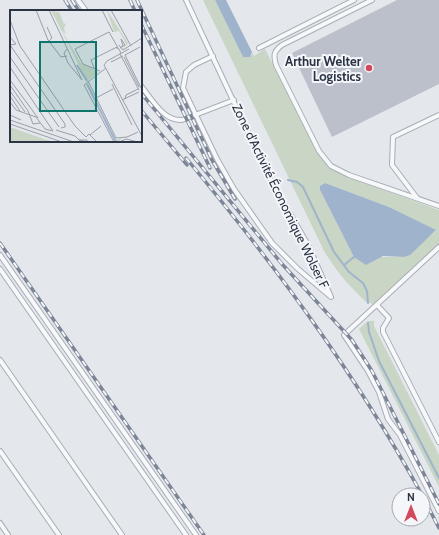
<svg xmlns="http://www.w3.org/2000/svg" width="439" height="535" viewBox="0 0 439 535" font-family="Cabin,sans-serif">
	<style>
		.green { fill: #c9d6c5; fill-rule: evenodd }
		.water { fill: #9fb4cc }
		.lines { fill: none; stroke-linecap: round; stroke-linejoin: round }
		.stream { stroke: #9fb4cc; stroke-width: 2 }
		.building { fill: #bbc0ca }
		.service-casing { stroke: #a9aeb7; stroke-width: 6 }
		.service { stroke: #f7f8fa; stroke-width: 4 }
		.rail-casing { stroke: #7d8696; stroke-width: 3.5 }
		.rail { stroke: #f4f6f9; stroke-width: 2; stroke-dasharray: 6; stroke-linecap: butt }
		.poi-dot { fill: #d1495b; stroke: #f4f6f9; stroke-width: 1.5 }
		.labels { text-anchor: middle; stroke-width: 4; stroke-linejoin: round; paint-order: stroke }
		.poi-label { font-size: 13px; font-weight: bold; fill: #2b3445; stroke: #f4f6f9; text-anchor: end }
		.street-label { font-size: 13px; fill: #2b3445; stroke: #f4f6f9 }
		.inset-river { fill: none; stroke: #9fb4cc; stroke-width: 2 }
		.inset-road { fill: none; stroke: #9a9fa9; stroke-width: 1 }
		.view { fill: #0f766e; fill-opacity: 0.15; stroke: #0f766e; stroke-width: 2 }
		.inset-edge { fill: none; stroke: #2b3445; stroke-width: 2 }
	</style>
	<rect width="100%" height="100%" fill="#e4e7ec"/>
	<g class="green">
		<path d="M203,0H215L243,57L252,55V52L254,56L265,49L317,152L330,167L348,177L439,210V247L375,307L371,303L366,302C350,287 336,271 324,251ZM325,183L389,207L436,231L404,257H354L320,190V186Z"/>
		<path d="M368,321H374V326L439,455V487L359,329Z"/>
	</g>
	<g class="water">
		<path d="M215,0H226L252,52L250,57H243Z"/>
		<path d="M325,183L389,207L436,230L410,255L404,257L383,256L366,265L354,257L320,190V186Z"/>
	</g>
	<g class="lines">
		<g class="stream">
			<path d="M288,180L297,182L303,187L334,252L349,272L363,283L367,291L368,303"/>
			<path d="M344,265L354,257"/>
			<path d="M368,323L369,332L379,361L439,478"/>
		</g>
	</g>
	<path class="building" d="M397,0H439V84L332,137L292,53Z"/>
	<g class="lines">
		<g class="service-casing">
			<g id="service">
				<path d="M78,0L86,11"/>
				<path d="M186,0L268,175L308,245L331,297L298,269L272,243L234,189L217,159L183,88L186,72L194,65L213,56"/>
				<path d="M372,0L282,45C274,51 273,55 276,65L319,151L331,166L349,175L439,206"/>
				<path d="M259,48L354,0"/>
				<path d="M141,86C152,99 163,121 182,120L234,100"/>
				<path d="M417,198L392,165L393,137L439,115"/>
				<path d="M439,247L344,335L368,371L379,392L388,419L400,435L439,511"/>
				<path d="M0,255L196,535"/>
				<path d="M0,269L186,535"/>
				<path d="M377,305L389,318L383,328V332L439,442"/>
				<path d="M0,360L122,535"/>
				<path d="M0,451L59,535"/>
				<path d="M0,523L8,535"/>
			</g>
		</g>
		<use href="#service" class="service"/>
		<g class="rail-casing">
			<g id="rail">
				<path d="M65,0L72,11"/>
				<path d="M72,0L79,11"/>
				<path d="M130,0L135,11"/>
				<path d="M137,0L212,160L235,199"/>
				<path d="M141,24L210,168"/>
				<path d="M141,93L282,264L352,340L372,371L439,504"/>
				<path d="M141,110L187,165"/>
				<path d="M186,158C274,264 356,374 422,495"/>
				<path d="M0,243L204,535"/>
				<path d="M423,497L439,528"/>
			</g>
		</g>
		<use href="#rail" class="rail"/>
	</g>
	<circle class="poi-dot" cx="369" cy="68" r="4"/>
	<g class="labels">
		<g class="poi-label">
			<text x="361" y="66">Arthur Welter<tspan x="361" dy="15">Logistics</tspan></text>
		</g>
		<g class="street-label">
			<text transform="translate(281 196) rotate(64)" y="5">Zone d'Activité Économique Wolser F</text>
		</g>
	</g>
	<g transform="translate(10 10)">
		<rect width="132" height="132" fill="#e4e7ec"/>
		<path d="M41,0H49L45,1V2H49L54,14L56,13L54,19L56,24L52,21L71,53L89,62L77,71ZM97,0L118,33L117,35L113,39L116,34L109,21L104,22ZM76,74L106,130L112,128L108,132L104,130ZM0,117L34,129L45,132H0Z" fill="#c9d6c5"/>
		<path class="inset-river" d="M67,55L77,71M77,74L106,132"/>
		<path class="inset-road" d="M26,0L38,30L51,47L57,46M39,0L72,70L58,53L54,43L57,39M92,0L103,22M101,0L121,36M0,10L10,36L65,116L76,127L79,124L86,131M37,17L42,28L39,31M0,27L6,34L0,35M0,35L55,114V117L51,118M109,35L113,40L132,28M130,37L115,45L131,78M110,38L115,35L111,29L113,36M119,39L97,51L94,55L132,126M110,44L129,80M0,47L49,117M114,47L129,77M101,52L113,46M0,57L43,121L35,119L26,107L6,100L0,92M84,58L81,50L107,37V39M96,58L74,75L104,132M90,61L73,54L65,39L99,22L111,43M0,70L28,108M78,71L106,128L117,127L128,122M102,74L122,115M0,75L18,101L23,114L30,113M0,81L15,102M0,86L10,101M86,88L103,79M115,89L116,85L128,79M112,90L129,82M0,105L11,110M0,110L64,132M0,114L52,132M46,120L65,126L69,130M80,125L91,116M77,132L69,130H77L78,132M109,132L116,129L128,132"/>
		<path class="view" d="M30,32H86V101H30Z"/>
		<rect width="132" height="132" class="inset-edge"/>
	</g>
	<g transform="translate(411 507)"><circle r="19" fill="#f4f6f9" stroke="#a4a8b1"/>
	<path d="M0-3L7 15L0 10L-7 15Z" fill="#d1495b"/>
	<text y="-6" font-size="11" font-weight="bold" text-anchor="middle" fill="#2b3445">N</text>
	</g>
</svg>
